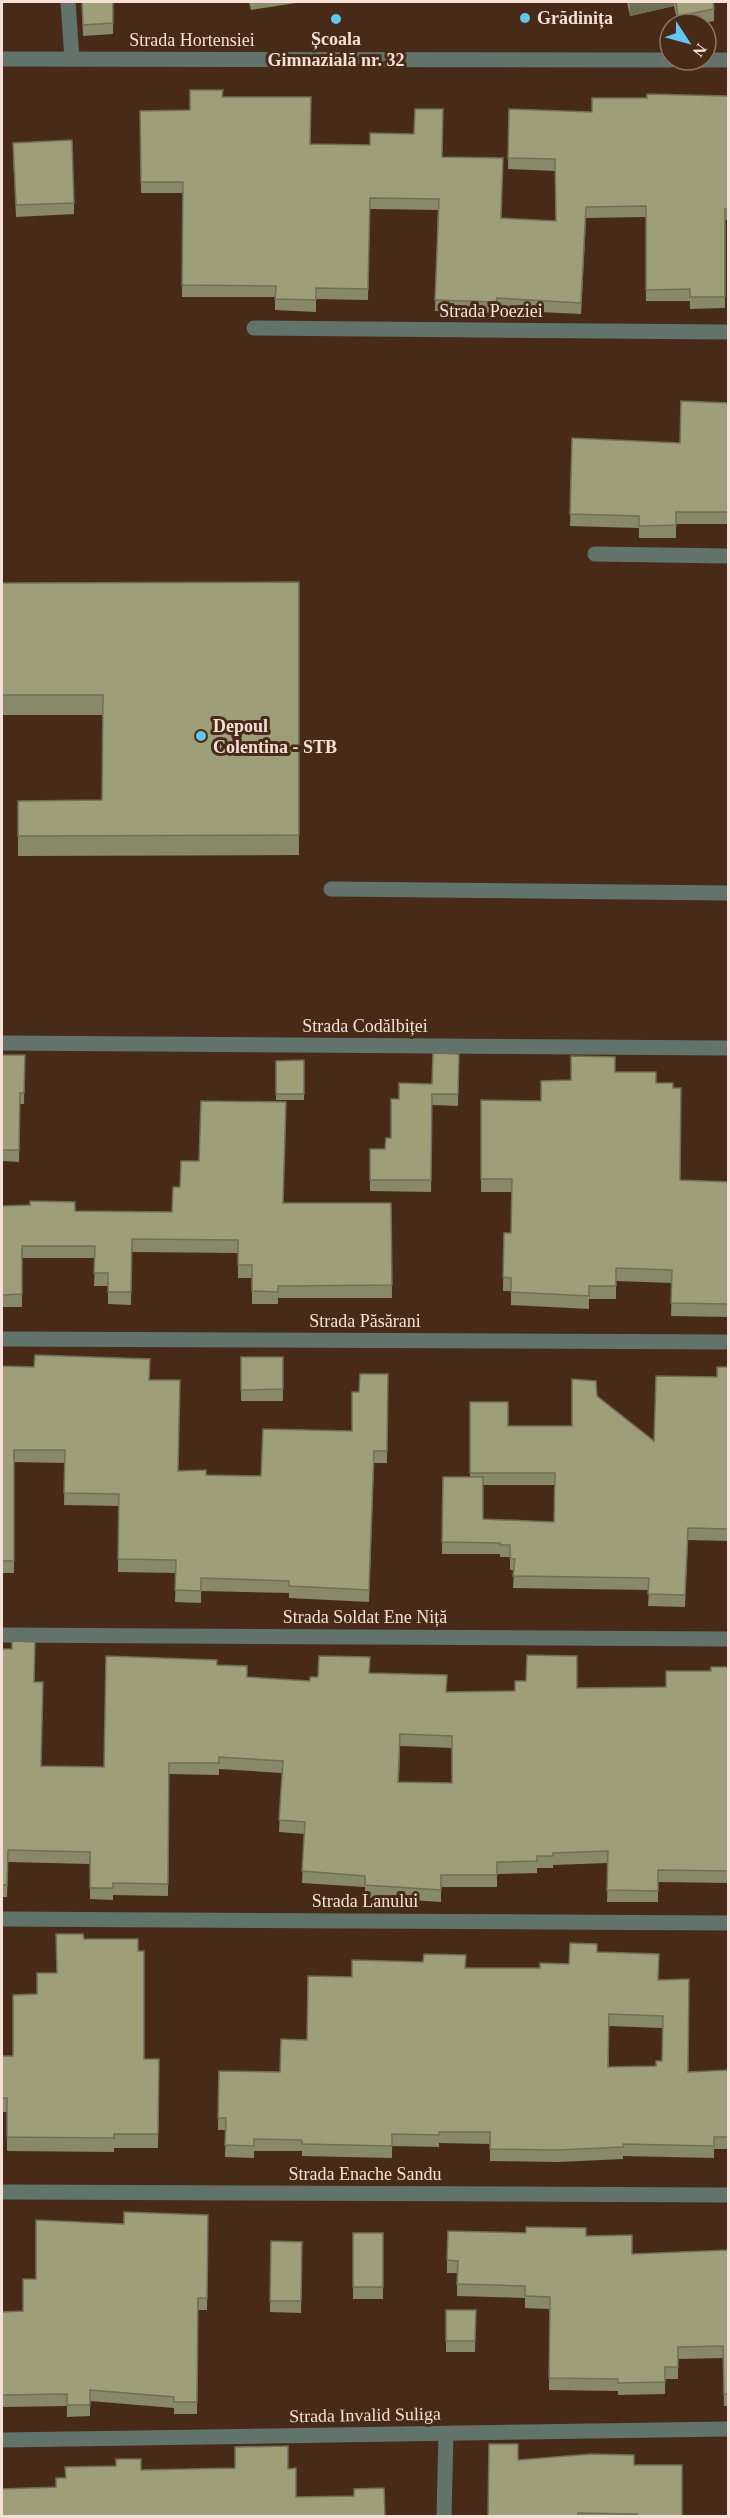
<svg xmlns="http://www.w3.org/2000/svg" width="730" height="2518" viewBox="0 0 730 2518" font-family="Georgia,serif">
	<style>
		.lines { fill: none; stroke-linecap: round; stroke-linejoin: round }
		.minor { stroke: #62736c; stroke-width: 15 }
		.wall { fill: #888968; fill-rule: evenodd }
		.shaded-wall { fill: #6f6f55 }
		.building { fill: #9e9f79; stroke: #6f6f55; stroke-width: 1.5; fill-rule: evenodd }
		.poi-dot { fill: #64c5ee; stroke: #482a19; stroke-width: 2 }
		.labels { text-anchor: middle; stroke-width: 6; stroke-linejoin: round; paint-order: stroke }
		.poi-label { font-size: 18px; font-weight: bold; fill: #f4e0d6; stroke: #482a19; text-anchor: start }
		.street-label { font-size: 18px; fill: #f4e0d6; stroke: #482a19 }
	</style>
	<rect width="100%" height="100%" fill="#482a19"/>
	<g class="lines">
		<g class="minor">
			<path d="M68,2L72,59"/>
			<path d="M2,59L670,60"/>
			<path d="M688,60H728"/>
			<path d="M254,328L728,332"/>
			<path d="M595,554L728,556"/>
			<path d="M331,889L728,893"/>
			<path d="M2,1043L728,1048"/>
			<path d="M2,1339L728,1342"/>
			<path d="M2,1635L728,1639"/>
			<path d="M2,1919L728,1923"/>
			<path d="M2,2192L728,2195"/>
			<path d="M2,2440L728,2429"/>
			<path d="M444,2516L446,2434"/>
		</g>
	</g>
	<g class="wall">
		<path d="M82,2H113V34L83,36Z"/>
		<path d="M249,2H302L251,10Z"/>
		<path d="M627,2H713L714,9V21L697,24H678L674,6L630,16Z"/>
		<path d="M222,97L310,144L442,157L501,218L556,221L555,171L508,169L509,109L728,205V220H725V308L690,309V301H646V217L586,218L581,314L497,310L496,313L435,311L438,210L370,209L368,300L316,299V312L275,310V297H182L183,193H141L140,111L190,110Z"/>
		<path d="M13,154L74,203V214L16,217Z"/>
		<path d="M729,403V524H676V538H639V528L570,526L572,438L680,443Z"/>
		<path d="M299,582V855L18,856V801L102,800L103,715H2V583Z"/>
		<path d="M459,1054L458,1106L432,1105L431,1192L370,1191V1149H385L391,1138L399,1099L432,1084Z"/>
		<path d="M2,1055H25L24,1104H20L19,1162L2,1161Z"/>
		<path d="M304,1060V1100H276V1061Z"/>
		<path d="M615,1072L673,1088L680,1180L729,1182V1317L671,1316L672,1283L616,1281V1299H589V1309L511,1305V1291H503L504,1233H511L512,1192H481V1100L541,1101L571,1080Z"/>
		<path d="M283,1203H391L392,1298H278V1304H252V1278H238V1253L132,1252L131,1305L108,1304V1286H94L95,1258H22V1307H2V1206L75,1211L172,1212Z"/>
		<rect x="241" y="1357" width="42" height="44"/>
		<path d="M2,1366L149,1380L178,1471L206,1475L261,1476L352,1431L359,1392L388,1374L387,1463H374L369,1602L289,1598V1593L201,1591V1603L175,1602L176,1573L118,1572L119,1506L64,1505L65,1463L14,1462V1573H2Z"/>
		<path d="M729,1367V1541L688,1540L685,1607L648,1606L649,1590L513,1588L514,1570H510V1557H500V1554H442L443,1477H470V1402L508,1426H572L597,1396L654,1441L717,1377ZM483,1485H554V1522L483,1519Z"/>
		<path d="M2,1649L35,1654L34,1682L41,1766L104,1767L217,1665L247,1677L310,1681L318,1677L370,1673L447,1692L515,1691L577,1688L666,1687L711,1671L729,1667V1883L658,1882V1902H607L608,1863L553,1865V1868H537V1873L497,1874V1887H441V1902L365,1897V1887L302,1883L304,1834L279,1832L282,1773L219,1769V1775L169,1774L168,1896L113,1895V1900L90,1899V1864L8,1862L7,1897H2ZM400,1746L452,1748V1783L399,1782Z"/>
		<path d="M84,1939L138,1951L144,2059H159L158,2148H114V2152L7,2151V2112H2V2056H13L37,1994L57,1973Z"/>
		<path d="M597,1952L658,1980L688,2072L729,2070V2149H714V2158L623,2156V2159L558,2162L490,2161V2144L439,2143V2147L392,2146V2158L302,2156V2151H254V2158L225,2157L226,2130H218L219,2071L280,2072L307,2040L352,1977L466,1968H540L569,1964ZM609,2026L662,2028V2061L656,2066L609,2067Z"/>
		<path d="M208,2215L207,2310H198L197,2414H174V2408L90,2401V2416L67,2417V2406L2,2407V2312L23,2311L36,2279L124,2224Z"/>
		<rect x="353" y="2233" width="30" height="66"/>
		<path d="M586,2236L632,2254L729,2250V2406H724L723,2358L678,2359V2379H665V2394L618,2395V2391L549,2390V2309L525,2308V2298L457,2296V2273H447V2260Z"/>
		<path d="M271,2241L302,2242L301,2313L270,2312Z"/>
		<path d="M446,2310H476L475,2352H446Z"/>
		<path d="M518,2460L634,2465L682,2517H488Z"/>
	</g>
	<g class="shaded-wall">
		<path d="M643,2H674V6L630,16V4Z"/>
		<path d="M586,207V218L581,314V303Z"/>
	</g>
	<g class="building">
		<path d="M82,2H113V23L83,25Z"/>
		<path d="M629,2H643L630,4Z"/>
		<path d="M676,2H713L714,9L678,16Z"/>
		<path d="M190,90H223L222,97H311L310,144L370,145V133L414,134L415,109H443L442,157L503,158L501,218L556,221L555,159L508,158L509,109L592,112V98H647V94L728,96L729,194L728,209H725V297H690V289L646,290V206L586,207L581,303L497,298L496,302L435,300L439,199L370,198L368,289L316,288V300L275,299L276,286L182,285L183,182H141L140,111L190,110Z"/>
		<path d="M72,140L74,203L16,205L13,143Z"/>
		<path d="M681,401L729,403V512H676V525L639,526V516L570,514L572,438L680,443Z"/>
		<path d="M299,582V835L18,836V801L102,800L103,695H2V583Z"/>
		<path d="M433,1053L459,1054L458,1094H432L431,1180H370V1149H385L386,1138H391V1099H399V1083L432,1084Z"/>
		<path d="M2,1055H25L24,1093H20L19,1150H2Z"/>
		<path d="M571,1056L615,1057V1072H656V1083H673V1088H681L680,1180L729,1182V1304L671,1303L672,1270L616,1268V1286H589V1296L511,1292V1278L503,1277L504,1233H511L512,1179H481V1100L541,1101V1081L571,1080Z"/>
		<path d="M304,1060V1094H276V1061Z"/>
		<path d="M201,1101L286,1102L283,1203H391L392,1285L278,1286V1292L252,1291V1265H238V1240L132,1239L131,1292H108V1273H94L95,1246H22V1294L2,1295V1206L30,1205V1201L75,1202V1211L172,1212L173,1187H180L181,1161H199Z"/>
		<path d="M35,1355L150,1359L149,1380H180L178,1471L206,1470V1475L261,1476L263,1429L352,1431V1392H359L360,1374H388L387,1451H374L369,1590L289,1586V1581L201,1578V1591L175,1590L176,1560L118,1559L119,1494L64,1493L65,1450H14V1561H2V1366L34,1367Z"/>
		<path d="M241,1357H283V1389L241,1390Z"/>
		<path d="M717,1367H729V1529L688,1528L685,1595L648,1594L649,1578L513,1576L515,1559L510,1558V1545H500V1543L442,1542L443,1477H483V1519L554,1522L555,1473H470V1402H508V1426H572V1379L596,1381L597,1396L654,1441L656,1376L717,1377Z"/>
		<path d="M12,1641L35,1642L34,1682H43L41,1766L104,1767L106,1656L217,1660V1665L247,1666V1677L310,1681V1677H318L319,1656L370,1657L369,1673L447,1675L446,1692L515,1691V1681H526L527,1655L577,1656V1688L666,1687V1671H711V1667H729V1871L658,1870V1891L607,1890L608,1851L553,1853V1856H537V1861L497,1862V1875H441V1890L365,1885V1876L302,1871L305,1822L279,1820L283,1761L219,1757V1763H169L168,1884L113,1883V1888H90V1852L8,1850L7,1885H2V1649H12ZM400,1734L452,1736V1783L398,1782Z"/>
		<path d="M56,1934H83L84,1939H138V1951H144V2059H159L158,2134H114V2138L7,2137V2098H2V2056H13V1995L37,1994V1973H57Z"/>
		<path d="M570,1943L597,1944V1952L659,1954L658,1980L689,1979L688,2072L729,2070V2137H714V2146L623,2144V2147L558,2150L490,2149V2132H439V2135L392,2134V2146L302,2144V2140L254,2139V2146L225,2145L226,2118H218L219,2071L280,2072L281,2039L307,2040L308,1976L352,1977V1960L423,1962L424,1954L466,1955L465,1968H540V1963L569,1964ZM609,2014L663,2016L662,2061H656V2066L608,2067Z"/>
		<path d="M124,2212L208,2215L207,2298H198L197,2402H174V2397L90,2390V2405H67V2394L2,2395V2312L23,2311V2279H36V2220L124,2224Z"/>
		<path d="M526,2227L586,2228V2236L632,2235V2254L729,2250V2394H724L723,2346L678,2347V2367H665V2382L618,2383V2379L549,2378L550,2297L525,2296V2286L457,2284L458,2261L447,2260L448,2231L526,2233Z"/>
		<rect x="353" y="2233" width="30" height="54"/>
		<path d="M271,2241L302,2242L301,2301H270Z"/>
		<path d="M446,2310H476L475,2341H446Z"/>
		<path d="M489,2444H518V2460L591,2454L634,2455V2465H682V2517H637V2514L578,2513V2517H488Z"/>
		<path d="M288,2446V2469L296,2468V2497L354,2496V2489L384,2488L385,2517H2V2489L56,2487V2478H66L65,2467L116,2466V2459H141V2470L235,2468V2447Z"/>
	</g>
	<g class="poi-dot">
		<circle cx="525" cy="18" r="6"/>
		<circle cx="336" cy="19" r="6"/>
		<circle cx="201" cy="736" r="6"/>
	</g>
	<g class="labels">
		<g class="poi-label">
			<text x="537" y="24">Grădinița</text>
			<text x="336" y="45" text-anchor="middle">Școala<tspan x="336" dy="21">Gimnazială nr. 32</tspan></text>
			<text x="213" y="732">Depoul<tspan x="213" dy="21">Colentina - STB</tspan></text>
		</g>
		<g class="street-label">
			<text x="192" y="46">Strada Hortensiei</text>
			<text x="491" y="317">Strada Poeziei</text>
			<text x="365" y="1032">Strada Codălbiței</text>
			<text x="365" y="1327">Strada Păsărani</text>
			<text x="365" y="1623">Strada Soldat Ene Niță</text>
			<text x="365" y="1907">Strada Lanului</text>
			<text x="365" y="2180">Strada Enache Sandu</text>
			<text transform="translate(365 2415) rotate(-1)" y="6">Strada Invalid Suliga</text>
		</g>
	</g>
	<rect width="730" height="2518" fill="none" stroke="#f4e0d6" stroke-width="6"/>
	<g transform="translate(688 42) rotate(126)"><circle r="28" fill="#482a19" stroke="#8d7365" stroke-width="1.5"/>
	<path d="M0-4.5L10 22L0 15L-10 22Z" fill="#64c5ee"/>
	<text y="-9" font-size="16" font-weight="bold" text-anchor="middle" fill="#f4e0d6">N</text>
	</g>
</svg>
